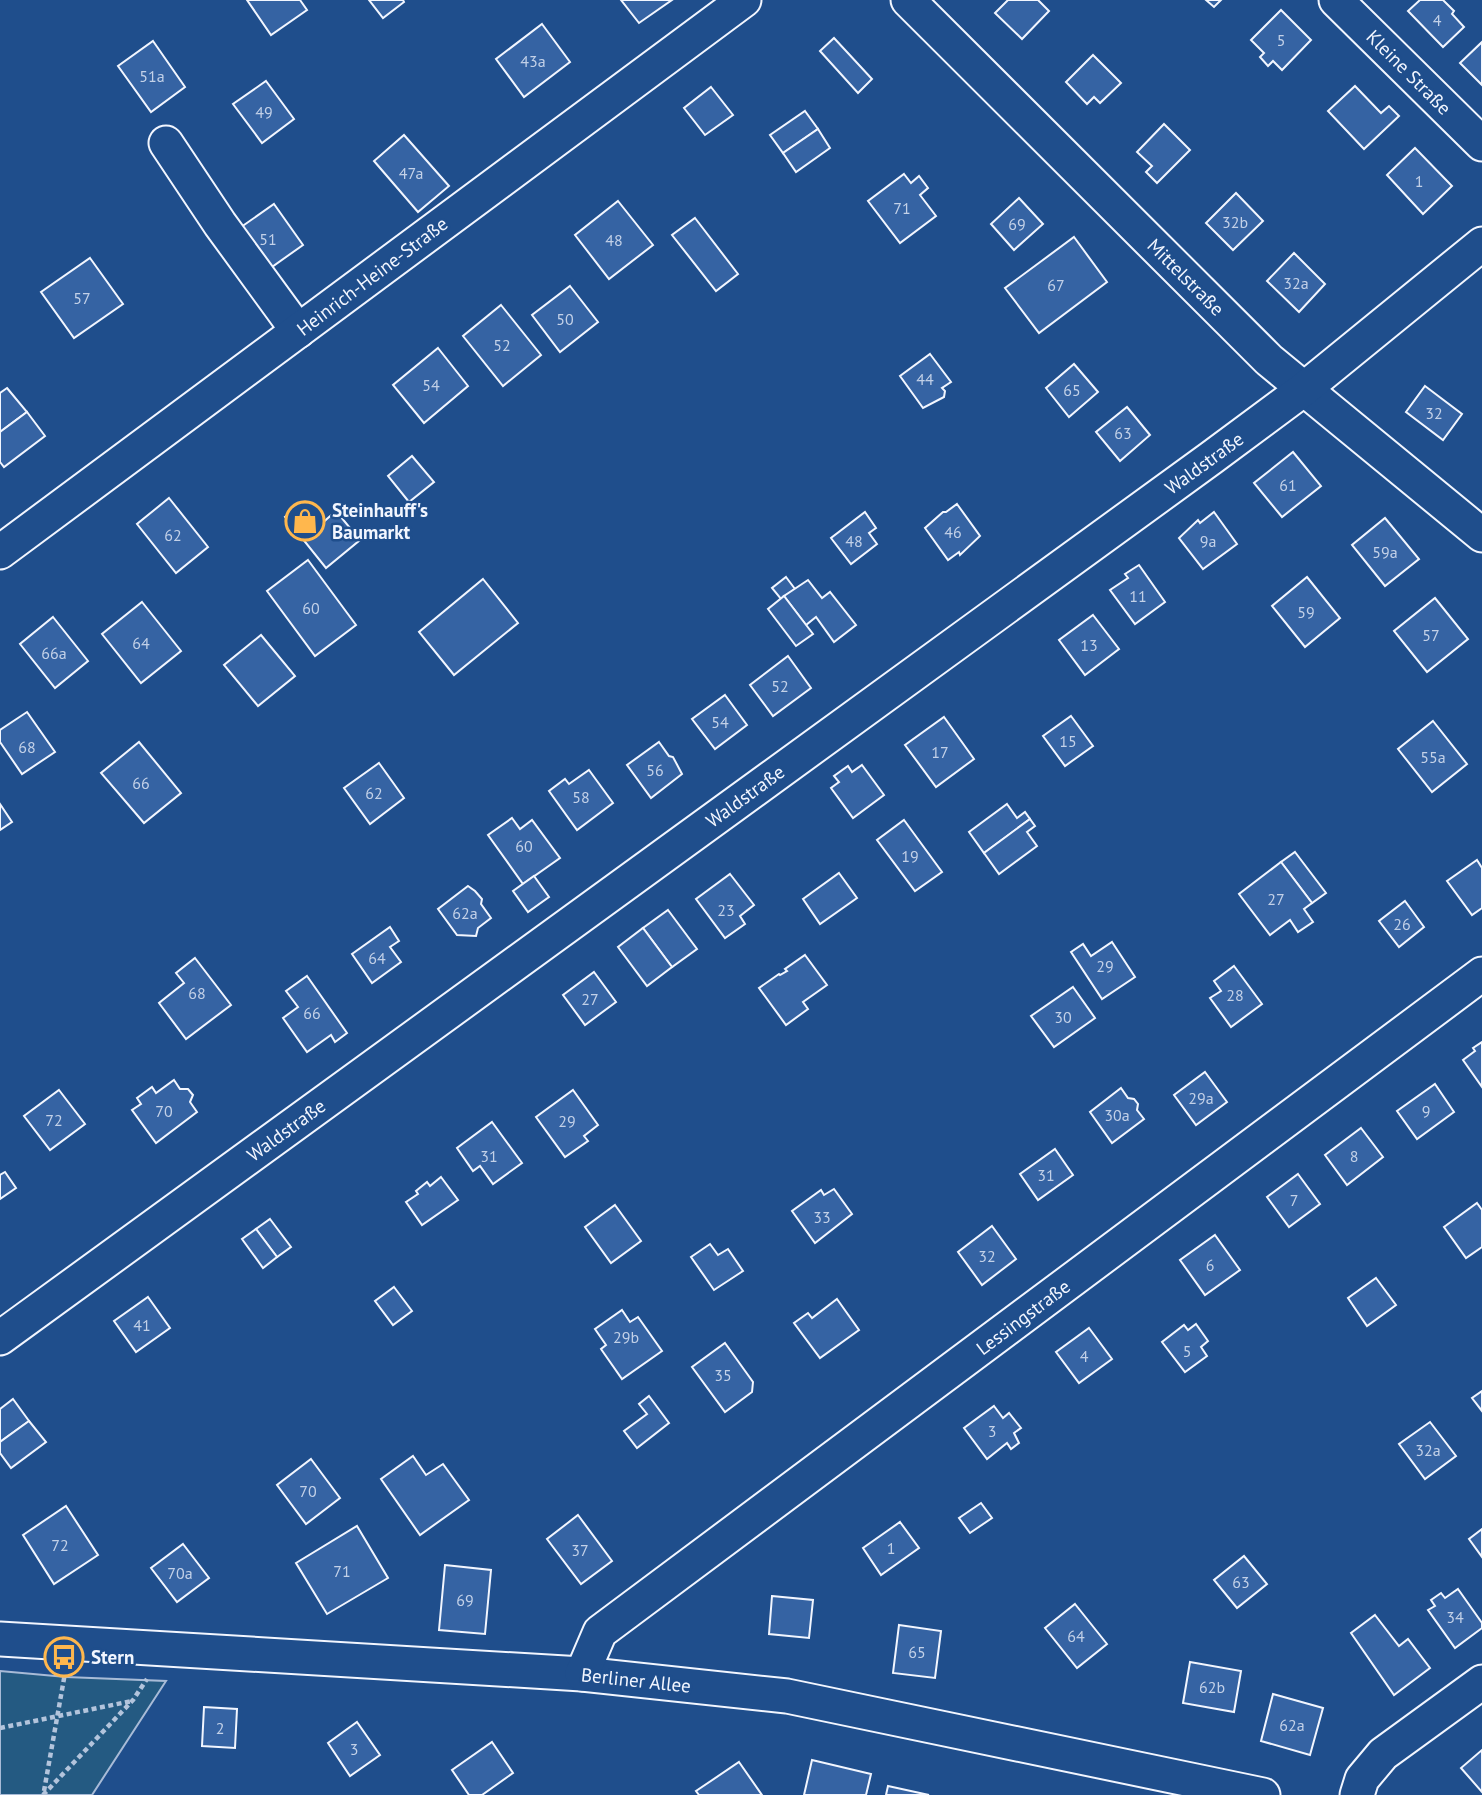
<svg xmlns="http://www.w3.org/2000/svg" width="1482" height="1795" viewBox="0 0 1482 1795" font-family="'PT Sans',sans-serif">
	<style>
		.green { fill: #245a82; stroke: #a8bbd7; stroke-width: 2 }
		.building { fill: #3563a3; stroke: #f2f6ff; stroke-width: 2 }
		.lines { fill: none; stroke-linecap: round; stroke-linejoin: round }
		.minor-casing { stroke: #f2f6ff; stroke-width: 37 }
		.path { stroke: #b3c4dc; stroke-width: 4.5; stroke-dasharray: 5 3.5; stroke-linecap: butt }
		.minor { stroke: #1f4e8c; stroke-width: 33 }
		.labels { text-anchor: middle; stroke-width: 5; stroke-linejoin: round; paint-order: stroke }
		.number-label { font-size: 16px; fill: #c3d1e8 }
		.street-label { font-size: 19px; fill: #f2f6ff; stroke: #1f4e8c }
		.poi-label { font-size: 19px; font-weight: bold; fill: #f2f6ff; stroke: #1f4e8c; text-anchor: start }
	</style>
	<rect width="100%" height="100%" fill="#1f4e8c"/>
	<path class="green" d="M0,1671L66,1677L166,1681L92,1795H0Z"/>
	<g class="building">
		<path d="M247,0H300L307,10L271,35Z"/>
		<path d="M369,0H403L404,2L383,18Z"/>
		<path d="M621,0H672L639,23Z"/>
		<path d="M1008,0H1038L1049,11L1022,39L995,13Z"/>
		<path d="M1206,0H1221L1214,7Z"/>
		<path d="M1420,0H1443L1454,11L1452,14L1464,27L1443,47L1408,11Z"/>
		<path d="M1281,10L1311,40L1282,70L1273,61L1268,66L1260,57L1264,53L1251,40Z"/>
		<path d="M542,24L570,62L524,97L496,59Z"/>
		<path d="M834,38L872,79L858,93L820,51Z"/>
		<path d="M153,41L185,87L151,112L118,66Z"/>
		<path d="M1482,42V85L1460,63Z"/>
		<path d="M1093,55L1121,83L1100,103L1094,97L1087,104L1066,82Z"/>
		<path d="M266,81L294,119L262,143L233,104Z"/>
		<path d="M1355,86L1381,113L1389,106L1399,116L1364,149L1328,111Z"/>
		<path d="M711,87L733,115L705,135L684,108Z"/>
		<path d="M805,111L818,129L783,153L770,135Z"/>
		<path d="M1164,124L1190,150L1157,183L1146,172L1152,166L1137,152Z"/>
		<path d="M818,129L830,148L796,172L783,153Z"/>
		<path d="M404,135L449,186L418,212L374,161Z"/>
		<path d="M1415,148L1452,186L1423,214L1387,175Z"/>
		<path d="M904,174L911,183L919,176L928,188L920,195L936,216L900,243L868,201Z"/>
		<path d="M1236,193L1263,221L1233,250L1206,223Z"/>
		<path d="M1019,198L1043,224L1014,250L991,224Z"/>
		<path d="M618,201L653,245L609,279L575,235Z"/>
		<path d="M274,204L303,245L262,274L234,232Z"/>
		<path d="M695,218L738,274L716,291L672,235Z"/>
		<path d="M1074,237L1107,282L1039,333L1005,288Z"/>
		<path d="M1294,253L1325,284L1299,312L1267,281Z"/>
		<path d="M90,258L123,304L74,338L41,292Z"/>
		<path d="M570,286L598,322L560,352L532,315Z"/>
		<path d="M501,305L541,355L503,386L463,336Z"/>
		<path d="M438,348L468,386L424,423L393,385Z"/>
		<path d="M930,354L951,382L942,388L945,391L944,397L923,408L900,376Z"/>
		<path d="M1074,364L1098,392L1069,417L1046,388Z"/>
		<path d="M1425,386L1462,414L1443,440L1406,412Z"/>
		<path d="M7,388L27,412L0,432V393Z"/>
		<path d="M1127,407L1150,435L1120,461L1096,432Z"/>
		<path d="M27,412L45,436L4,467L0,462V432Z"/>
		<path d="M1293,452L1321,486L1282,517L1254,483Z"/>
		<path d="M412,456L434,482L409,502L388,476Z"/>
		<path d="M169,498L208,547L176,573L137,524Z"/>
		<path d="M302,503L320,525L336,511L360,540L326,568L285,517Z"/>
		<path d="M957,504L980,536L960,555L959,552L948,560L925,528L943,512H946Z"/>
		<path d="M865,512L876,528L869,533L877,544L851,564L831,538Z"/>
		<path d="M1214,512L1237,544L1203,569L1179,538L1198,520L1200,523Z"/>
		<path d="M1385,518L1419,559L1385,586L1352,545Z"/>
		<path d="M308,560L356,625L315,656L267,591Z"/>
		<path d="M1139,565L1165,602L1135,624L1110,590L1128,578L1125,574Z"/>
		<path d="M786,577L795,589L781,599L772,588Z"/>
		<path d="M1307,577L1340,618L1305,647L1272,606Z"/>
		<path d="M483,579L518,623L454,675L419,632Z"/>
		<path d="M808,580L822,598L830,592L856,625L834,642L816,617L806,625L784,596Z"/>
		<path d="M784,596L813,634L796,646L768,609Z"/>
		<path d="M1435,598L1468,639L1427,672L1394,631Z"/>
		<path d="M142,602L181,651L141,683L102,634Z"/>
		<path d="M1093,615L1119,649L1085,675L1059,640Z"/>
		<path d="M53,617L88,661L55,688L20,644Z"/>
		<path d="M261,635L295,676L258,706L224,665Z"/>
		<path d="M788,656L811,688L773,716L750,685Z"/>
		<path d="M725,695L747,725L715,749L692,719Z"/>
		<path d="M27,712L55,752L22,774L0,742V730Z"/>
		<path d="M1071,716L1093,746L1065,766L1043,736Z"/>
		<path d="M944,717L974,759L936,787L905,745Z"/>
		<path d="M1433,721L1467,764L1432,792L1398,749Z"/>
		<path d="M139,742L181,793L144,823L101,773Z"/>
		<path d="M659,742L669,756L673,757L682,774L651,798L627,765Z"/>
		<path d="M379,763L404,798L370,824L344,788Z"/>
		<path d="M862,765L884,795L853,818L831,788L839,782L834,776L848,766L852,772Z"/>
		<path d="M589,770L613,803L577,830L549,791L565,779L569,784Z"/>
		<path d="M0,804L12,822L0,830Z"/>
		<path d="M1007,804L1017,818L1025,812L1030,819L984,853L969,832Z"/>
		<path d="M512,818L520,829L532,820L560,858L523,884L488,835Z"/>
		<path d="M1030,819L1035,826L1027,832L1037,846L999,874L984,853Z"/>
		<path d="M904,820L942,872L915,891L877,840Z"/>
		<path d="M1295,852L1326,893L1312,903L1281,862Z"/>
		<path d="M1477,860L1482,868V908L1472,915L1447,881Z"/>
		<path d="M1281,862L1312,903L1304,909L1313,922L1298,932L1290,920L1270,935L1239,894Z"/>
		<path d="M839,873L857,898L820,924L803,899Z"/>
		<path d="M730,874L754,905L740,916L745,924L725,938L696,899Z"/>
		<path d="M534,876L549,897L528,912L513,891Z"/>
		<path d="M468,886L475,891L482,899L481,904L491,918L478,928L476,936L457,935L438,909Z"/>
		<path d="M1405,901L1424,927L1399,947L1379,921Z"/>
		<path d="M668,910L697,949L672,967L643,928Z"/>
		<path d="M390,927L399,941L390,947L401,962L372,983L352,954Z"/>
		<path d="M643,928L672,967L647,986L618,947Z"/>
		<path d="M1112,942L1135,977L1102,999L1071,952L1083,944L1091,956Z"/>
		<path d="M805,955L827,985L803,1002L808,1009L786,1025L759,988L779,974L780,975L787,971L785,969Z"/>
		<path d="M195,958L231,1005L186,1039L159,1003L184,983L176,973Z"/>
		<path d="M1234,966L1262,1004L1231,1027L1210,998L1221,991L1214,981Z"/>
		<path d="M594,972L616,1002L585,1025L563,995Z"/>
		<path d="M307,976L347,1033L335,1042L331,1035L307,1052L283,1018L298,1007L286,991Z"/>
		<path d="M1073,987L1095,1018L1054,1047L1031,1016Z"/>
		<path d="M1482,1042V1087L1463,1060L1475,1051L1473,1048Z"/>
		<path d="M1205,1072L1227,1102L1196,1125L1174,1095Z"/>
		<path d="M174,1080L180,1089H188L193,1095L190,1102L197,1112L156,1143L132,1110L141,1104L137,1098L152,1087L156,1093Z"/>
		<path d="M1435,1084L1454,1112L1417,1139L1397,1111Z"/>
		<path d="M1121,1088L1128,1098L1134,1099L1138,1104L1137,1110L1144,1119L1112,1143L1090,1112Z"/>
		<path d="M59,1090L85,1124L50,1150L24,1116Z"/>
		<path d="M573,1090L598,1125L584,1136L588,1141L565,1157L536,1117Z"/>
		<path d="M492,1122L522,1163L493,1184L480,1166L473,1171L457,1148Z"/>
		<path d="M1361,1128L1383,1157L1347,1185L1325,1155Z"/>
		<path d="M1055,1149L1073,1175L1038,1200L1020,1174Z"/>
		<path d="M5,1172L16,1188L0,1199V1175Z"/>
		<path d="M1298,1174L1320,1204L1289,1227L1267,1197Z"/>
		<path d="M441,1177L458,1200L422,1225L406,1202L418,1194L416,1191L427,1182L430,1186Z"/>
		<path d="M834,1189L852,1214L815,1243L792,1211L821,1190L824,1195Z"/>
		<path d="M1477,1203L1482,1210V1247L1466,1258L1444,1227Z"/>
		<path d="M615,1205L641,1241L611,1263L585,1227Z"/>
		<path d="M270,1219L291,1247L277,1257L256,1229Z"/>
		<path d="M992,1226L1016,1259L982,1285L958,1252Z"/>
		<path d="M256,1229L277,1257L263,1268L242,1239Z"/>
		<path d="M1215,1235L1240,1270L1205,1295L1180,1260Z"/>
		<path d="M710,1244L718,1255L728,1249L743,1271L714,1290L691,1257Z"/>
		<path d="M1376,1278L1396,1305L1367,1326L1348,1298Z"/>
		<path d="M394,1287L412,1311L393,1325L375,1301Z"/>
		<path d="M148,1297L170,1328L136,1352L114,1321Z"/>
		<path d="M837,1299L859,1330L820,1358L794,1323L808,1313L812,1318Z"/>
		<path d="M622,1310L630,1322L638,1317L662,1351L622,1379L601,1349L606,1345L595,1329Z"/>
		<path d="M1196,1324L1208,1341L1201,1347L1207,1356L1185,1372L1162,1342L1184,1325L1188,1330Z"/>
		<path d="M1089,1328L1112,1359L1079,1383L1056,1352Z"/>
		<path d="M725,1343L753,1382L752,1392L725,1412L692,1367Z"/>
		<path d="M1482,1391V1411L1472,1398Z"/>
		<path d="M649,1396L669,1423L637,1448L624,1431L647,1414L639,1404Z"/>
		<path d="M13,1399L29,1421L0,1442V1409Z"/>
		<path d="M994,1406L1003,1418L1009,1413L1021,1428L1014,1433L1019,1443L1011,1449L1007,1443L987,1459L964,1428Z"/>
		<path d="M29,1421L46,1442L11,1468L0,1453V1442Z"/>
		<path d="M1430,1422L1456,1456L1425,1479L1399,1444Z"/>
		<path d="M413,1456L426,1475L443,1464L469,1500L420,1535L381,1479Z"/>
		<path d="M311,1459L340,1498L306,1524L277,1485Z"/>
		<path d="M981,1503L992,1518L970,1533L959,1518Z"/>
		<path d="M66,1506L98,1555L54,1584L23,1535Z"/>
		<path d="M578,1515L612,1561L581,1584L547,1539Z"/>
		<path d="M900,1522L919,1548L881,1575L863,1548Z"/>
		<path d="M357,1526L388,1578L327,1614L296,1563Z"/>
		<path d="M1482,1529V1557L1469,1539Z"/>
		<path d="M183,1544L209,1578L177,1602L151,1568Z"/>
		<path d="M1244,1556L1267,1584L1237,1608L1214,1580Z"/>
		<path d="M445,1565L491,1570L485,1634L439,1630Z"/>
		<path d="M1458,1589L1482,1623V1628L1455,1648L1428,1610L1435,1606L1431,1600L1441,1593L1445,1598Z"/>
		<path d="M772,1596L813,1600L809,1638L769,1634Z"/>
		<path d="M1075,1604L1107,1644L1077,1668L1045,1628Z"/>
		<path d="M1375,1615L1399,1646L1408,1639L1430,1668L1394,1695L1351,1633Z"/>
		<path d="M899,1625L941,1631L935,1678L893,1673Z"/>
		<path d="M1190,1662L1241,1671L1234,1712L1183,1703Z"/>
		<path d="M1273,1694L1323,1708L1310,1755L1261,1741Z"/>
		<path d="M204,1707L237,1709L235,1748L202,1746Z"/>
		<path d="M357,1722L380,1755L350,1776L328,1743Z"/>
		<path d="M492,1742L513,1773L482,1795H469L452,1770Z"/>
		<path d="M1482,1750V1792L1461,1768Z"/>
		<path d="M812,1760L871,1774L866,1795H804Z"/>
		<path d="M739,1762L762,1795H699L696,1791Z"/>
		<path d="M888,1786L929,1795H886Z"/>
	</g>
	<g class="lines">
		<g class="minor-casing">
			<g id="minor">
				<path d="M908,0L1269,360L1482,535"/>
				<path d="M1336,0L1482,144"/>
				<path d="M166,143L220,224L298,331"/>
				<path d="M0,552L744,0"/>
				<path d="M0,1338L1211,458L1304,389L1482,244"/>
				<path d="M0,1639L582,1674L787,1696L1263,1795"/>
				<path d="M582,1674L600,1632L1482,974"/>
				<path d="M1357,1795L1362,1779L1383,1754L1482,1682"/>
			</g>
		</g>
		<g class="path">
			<path d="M0,1728L132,1701"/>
			<path d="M44,1791L65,1673"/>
			<path d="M43,1795L133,1700L147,1679"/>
		</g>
		<use href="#minor" class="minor"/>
	</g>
	<defs>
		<g id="shop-ring" transform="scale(2.0125)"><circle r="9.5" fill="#1f4e8c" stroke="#ffb74d" stroke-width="1.5"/><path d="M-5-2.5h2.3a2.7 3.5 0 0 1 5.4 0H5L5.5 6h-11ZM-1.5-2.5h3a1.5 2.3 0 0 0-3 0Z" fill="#ffb74d"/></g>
		<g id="bus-ring" transform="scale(2.0125)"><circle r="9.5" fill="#1f4e8c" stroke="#ffb74d" stroke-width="1.5"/><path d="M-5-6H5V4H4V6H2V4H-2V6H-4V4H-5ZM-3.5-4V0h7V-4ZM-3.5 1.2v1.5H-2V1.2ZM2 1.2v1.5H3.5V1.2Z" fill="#ffb74d"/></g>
	</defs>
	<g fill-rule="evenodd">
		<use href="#shop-ring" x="305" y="521"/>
		<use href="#bus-ring" x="64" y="1657"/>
	</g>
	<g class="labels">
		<g class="number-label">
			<text x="1437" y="26">4</text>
			<text x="1281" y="46">5</text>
			<text x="533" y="67">43a</text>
			<text x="152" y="82">51a</text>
			<text x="264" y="118">49</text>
			<text x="411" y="179">47a</text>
			<text x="1419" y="187">1</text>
			<text x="902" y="214">71</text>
			<text x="1235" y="228">32b</text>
			<text x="1017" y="230">69</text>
			<text x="268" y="245">51</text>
			<text x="614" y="246">48</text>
			<text x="1296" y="289">32a</text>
			<text x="1056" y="291">67</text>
			<text x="82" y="304">57</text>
			<text x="565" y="325">50</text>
			<text x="502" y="351">52</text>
			<text x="925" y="385">44</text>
			<text x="431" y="391">54</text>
			<text x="1072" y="396">65</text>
			<text x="1434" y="419">32</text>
			<text x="1123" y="439">63</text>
			<text x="1288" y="491">61</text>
			<text x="953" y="538">46</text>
			<text x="173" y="541">62</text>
			<text x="854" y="547">48</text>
			<text x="1208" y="547">9a</text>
			<text x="1385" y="558">59a</text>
			<text x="1138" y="602">11</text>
			<text x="311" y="614">60</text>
			<text x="1306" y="618">59</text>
			<text x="1431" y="641">57</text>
			<text x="141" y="649">64</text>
			<text x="1089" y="651">13</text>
			<text x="54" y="659">66a</text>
			<text x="780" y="692">52</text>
			<text x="720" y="728">54</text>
			<text x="1068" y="747">15</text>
			<text x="27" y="753">68</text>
			<text x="940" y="758">17</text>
			<text x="1433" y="763">55a</text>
			<text x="655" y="776">56</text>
			<text x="141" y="789">66</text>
			<text x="374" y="799">62</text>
			<text x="581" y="803">58</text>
			<text x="524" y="852">60</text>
			<text x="910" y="862">19</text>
			<text x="1276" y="905">27</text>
			<text x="726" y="916">23</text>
			<text x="465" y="919">62a</text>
			<text x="1402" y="930">26</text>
			<text x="377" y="964">64</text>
			<text x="1105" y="972">29</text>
			<text x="197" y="999">68</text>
			<text x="1235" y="1001">28</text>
			<text x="590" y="1005">27</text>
			<text x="312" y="1019">66</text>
			<text x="1063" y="1023">30</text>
			<text x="1201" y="1104">29a</text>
			<text x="164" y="1117">70</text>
			<text x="1426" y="1117">9</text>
			<text x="1117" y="1121">30a</text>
			<text x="54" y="1126">72</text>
			<text x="567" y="1127">29</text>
			<text x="489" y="1162">31</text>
			<text x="1354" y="1162">8</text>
			<text x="1046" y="1181">31</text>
			<text x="1294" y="1206">7</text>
			<text x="822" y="1223">33</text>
			<text x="987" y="1262">32</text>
			<text x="1210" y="1271">6</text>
			<text x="142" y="1331">41</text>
			<text x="626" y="1343">29b</text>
			<text x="1187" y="1357">5</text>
			<text x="1084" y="1362">4</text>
			<text x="723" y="1381">35</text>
			<text x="992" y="1437">3</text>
			<text x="1428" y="1456">32a</text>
			<text x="308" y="1497">70</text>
			<text x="60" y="1551">72</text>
			<text x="891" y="1554">1</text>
			<text x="580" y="1556">37</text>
			<text x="342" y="1577">71</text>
			<text x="180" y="1579">70a</text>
			<text x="1241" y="1588">63</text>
			<text x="465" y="1606">69</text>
			<text x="1455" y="1623">34</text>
			<text x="1076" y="1642">64</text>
			<text x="917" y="1658">65</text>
			<text x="1212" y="1693">62b</text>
			<text x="1292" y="1731">62a</text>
			<text x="220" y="1734">2</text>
			<text x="354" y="1755">3</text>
		</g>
		<g class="street-label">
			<text transform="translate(1409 72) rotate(45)" y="7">Kleine Straße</text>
			<text transform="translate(372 276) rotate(-37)" y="7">Heinrich-Heine-Straße</text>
			<text transform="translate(1186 277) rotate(45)" y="7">Mittelstraße</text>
			<text transform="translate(1204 463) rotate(-36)" y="7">Waldstraße</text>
			<text transform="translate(745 796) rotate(-36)" y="7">Waldstraße</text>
			<text transform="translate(286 1130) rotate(-36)" y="7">Waldstraße</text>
			<text transform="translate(1023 1317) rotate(-37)" y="7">Lessingstraße</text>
			<text transform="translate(636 1680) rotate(6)" y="7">Berliner Allee</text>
		</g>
		<g class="poi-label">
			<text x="332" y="517">Steinhauff's<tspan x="332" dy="22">Baumarkt</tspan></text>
			<text x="91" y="1664">Stern</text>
		</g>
	</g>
</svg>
